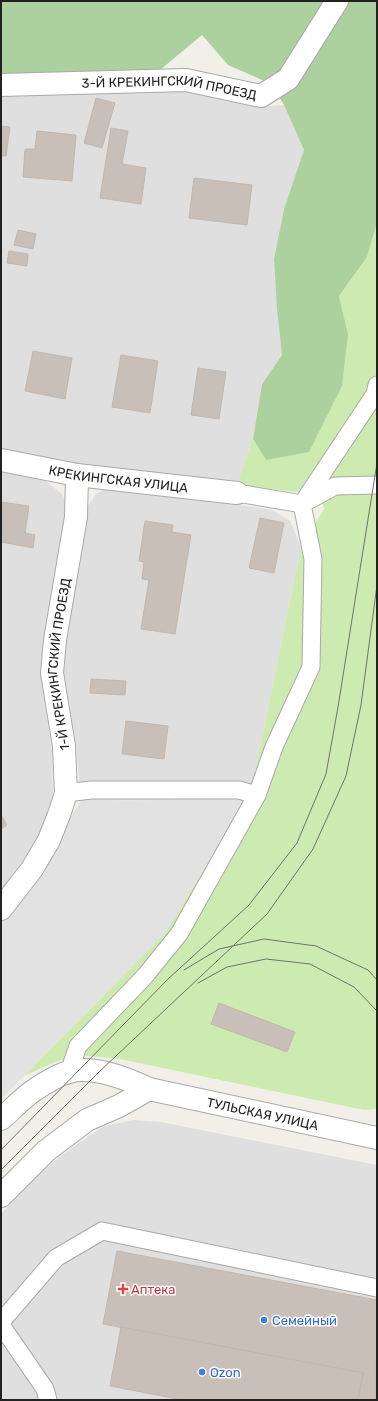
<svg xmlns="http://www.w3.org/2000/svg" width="378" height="1401" viewBox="0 0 378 1401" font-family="Rubik,sans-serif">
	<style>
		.residential { fill: #e0dfdf }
		.grass { fill: #cdebb0 }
		.forest { fill: #add19e }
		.parking { fill: #e2e2e2 }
		.building { fill: #c7bfb8; stroke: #c4b6ab }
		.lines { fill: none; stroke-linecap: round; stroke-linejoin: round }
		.service-casing { stroke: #a9a9a9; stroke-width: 19 }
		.minor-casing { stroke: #a9a9a9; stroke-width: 24 }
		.tertiary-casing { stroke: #a9a9a9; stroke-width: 24 }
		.service { stroke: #fff; stroke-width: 17 }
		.minor { stroke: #fff; stroke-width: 22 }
		.tertiary { stroke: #fff; stroke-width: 22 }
		.tram { stroke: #707070; stroke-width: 1 }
		.health-dot { fill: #e0444e; stroke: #fff; stroke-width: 1.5 }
		.shop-dot { fill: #3f7fe0; stroke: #fff; stroke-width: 1.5 }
		.labels { text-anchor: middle; stroke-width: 3; stroke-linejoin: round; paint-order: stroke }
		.street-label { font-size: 13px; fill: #222; stroke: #fff }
		.health-label { font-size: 13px; fill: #be3a42; stroke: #fff; text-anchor: start }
		.shop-label { font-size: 13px; fill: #366cbe; stroke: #fff; text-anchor: start }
	</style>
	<rect width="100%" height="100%" fill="#f2efe9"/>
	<g class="residential">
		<path d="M184,90L257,107L284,105L304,150L284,209L274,259L277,310L282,355L262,384L253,439L236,486L81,466L1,452V94Z"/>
		<path d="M1,470L43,479L62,494L68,508L40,672L52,751L53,794L41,836L26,865L1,895Z"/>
		<path d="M114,485L272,510L290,521L301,547L253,782L246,799L81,801L76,744L63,671L66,641L88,506L96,494Z"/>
		<path d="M133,1120L161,1122L377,1165V1400H1V1214L37,1175L76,1145L104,1126Z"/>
	</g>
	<path class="grass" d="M377,223V1109L364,1110L120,1059L79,1055L55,1062L24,1076L165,933L238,814L253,782L301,547L324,509L319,484L299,492L236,486L253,439L266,460L348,334L339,296L367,257Z"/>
	<path class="forest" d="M1,1H377V223L367,257L339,296L348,334L342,386L309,452L266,460L253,439L262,384L282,355L277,310L274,259L284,209L304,150L284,105L271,84L228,65L202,35L160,70L1,77Z"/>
	<path class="parking" d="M246,799L238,814L165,933L1,1099V922L7,916L81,801Z"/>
	<g class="building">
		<path d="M96,98L115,103L102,148L84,143Z"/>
		<path d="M1,126L10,127L6,156H1Z"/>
		<path d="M111,128L128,131L122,164L146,168L141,204L100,198Z"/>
		<path d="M37,131L76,135L72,181L23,177L25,149H35Z"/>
		<path d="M194,178L252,185L247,225L189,218Z"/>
		<path d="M18,230L36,234L33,249L14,245Z"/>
		<path d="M9,251L28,254L27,266L7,263Z"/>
		<path d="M33,351L72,358L65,399L25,391Z"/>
		<path d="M121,355L158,361L150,413L112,407Z"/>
		<path d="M198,368L226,372L219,419L191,415Z"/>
		<path d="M1,502L29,506L25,533L35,535L33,548L1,542Z"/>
		<path d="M260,518L284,523L274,573L249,568Z"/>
		<path d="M145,521L173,525L172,532L191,535L175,634L141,629L149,580L142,579L144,562L139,561Z"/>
		<path d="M91,679L126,681L125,695L90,693Z"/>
		<path d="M126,721L168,726L164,759L122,754Z"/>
		<path d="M1,815L7,825L1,829Z"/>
		<path d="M219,1003L295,1032L287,1052L211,1024Z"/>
		<path d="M117,1251L377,1300L376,1400H358L363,1373L103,1324Z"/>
		<path d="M121,1327L363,1373L358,1400H183L110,1386Z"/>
	</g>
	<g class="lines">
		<g class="service-casing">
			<g id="service">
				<path d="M237,493L302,504L335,486L377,485"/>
				<path d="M66,793L91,790H239L257,795"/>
				<path d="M69,1072L78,1046L145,976L179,934L257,795L274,747L311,667L313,559L302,504L375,394L377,385"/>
				<path d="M1,1322L56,1258L102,1231L377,1288"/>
				<path d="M1,1325L45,1389L48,1400"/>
			</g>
		</g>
		<g class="minor-casing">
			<g id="minor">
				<path id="s1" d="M1,85L186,80L261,96L288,79L337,1"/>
				<path id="s2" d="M1,460L77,475L237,493"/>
				<path id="s3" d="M1,909L32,869L49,840L60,812L66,793L64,746L52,673L55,640L76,517L77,475"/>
			</g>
		</g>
		<g class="tertiary-casing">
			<g id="tertiary">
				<path id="s4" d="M1,1119C12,1110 23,1097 36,1089C43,1084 60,1074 69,1072C92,1065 128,1079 149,1089L377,1138"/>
				<path d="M1,1196L46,1151L87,1120L119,1106L149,1089"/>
			</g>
		</g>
		<use href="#service" class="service"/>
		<use href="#minor" class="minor"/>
		<use href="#tertiary" class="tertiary"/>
		<g class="tram">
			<path d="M184,970L219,949L264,939L316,946L368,970L377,980"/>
			<path d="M198,983L227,967L266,959L310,964L354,987L377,1011"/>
			<path d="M1,1150L168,979L249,905L297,843L326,774L338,707L377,463"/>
			<path d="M1,1170L100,1071L267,914L313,849L346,776L361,705L377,585"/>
		</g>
	</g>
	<path class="health-dot" d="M121 1283h4v4h4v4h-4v4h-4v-4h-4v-4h4z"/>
	<g class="shop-dot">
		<circle cx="264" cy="1320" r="4"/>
		<circle cx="202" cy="1372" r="4"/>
	</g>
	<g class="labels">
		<g class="street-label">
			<text dy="5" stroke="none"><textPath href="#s1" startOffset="169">3-Й КРЕКИНГСКИЙ ПРОЕЗД</textPath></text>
			<text dy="5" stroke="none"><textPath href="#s2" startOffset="119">КРЕКИНГСКАЯ УЛИЦА</textPath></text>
			<text dy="5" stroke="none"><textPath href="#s3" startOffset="264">1-Й КРЕКИНГСКИЙ ПРОЕЗД</textPath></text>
			<text dy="5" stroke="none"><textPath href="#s4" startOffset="283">ТУЛЬСКАЯ УЛИЦА</textPath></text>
		</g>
		<g class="health-label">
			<text x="131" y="1294">Аптека</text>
		</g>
		<g class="shop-label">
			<text x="272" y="1325">Семейный</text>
			<text x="210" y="1377">Ozon</text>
		</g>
	</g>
	<rect width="378" height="1401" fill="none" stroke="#222222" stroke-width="4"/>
</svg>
